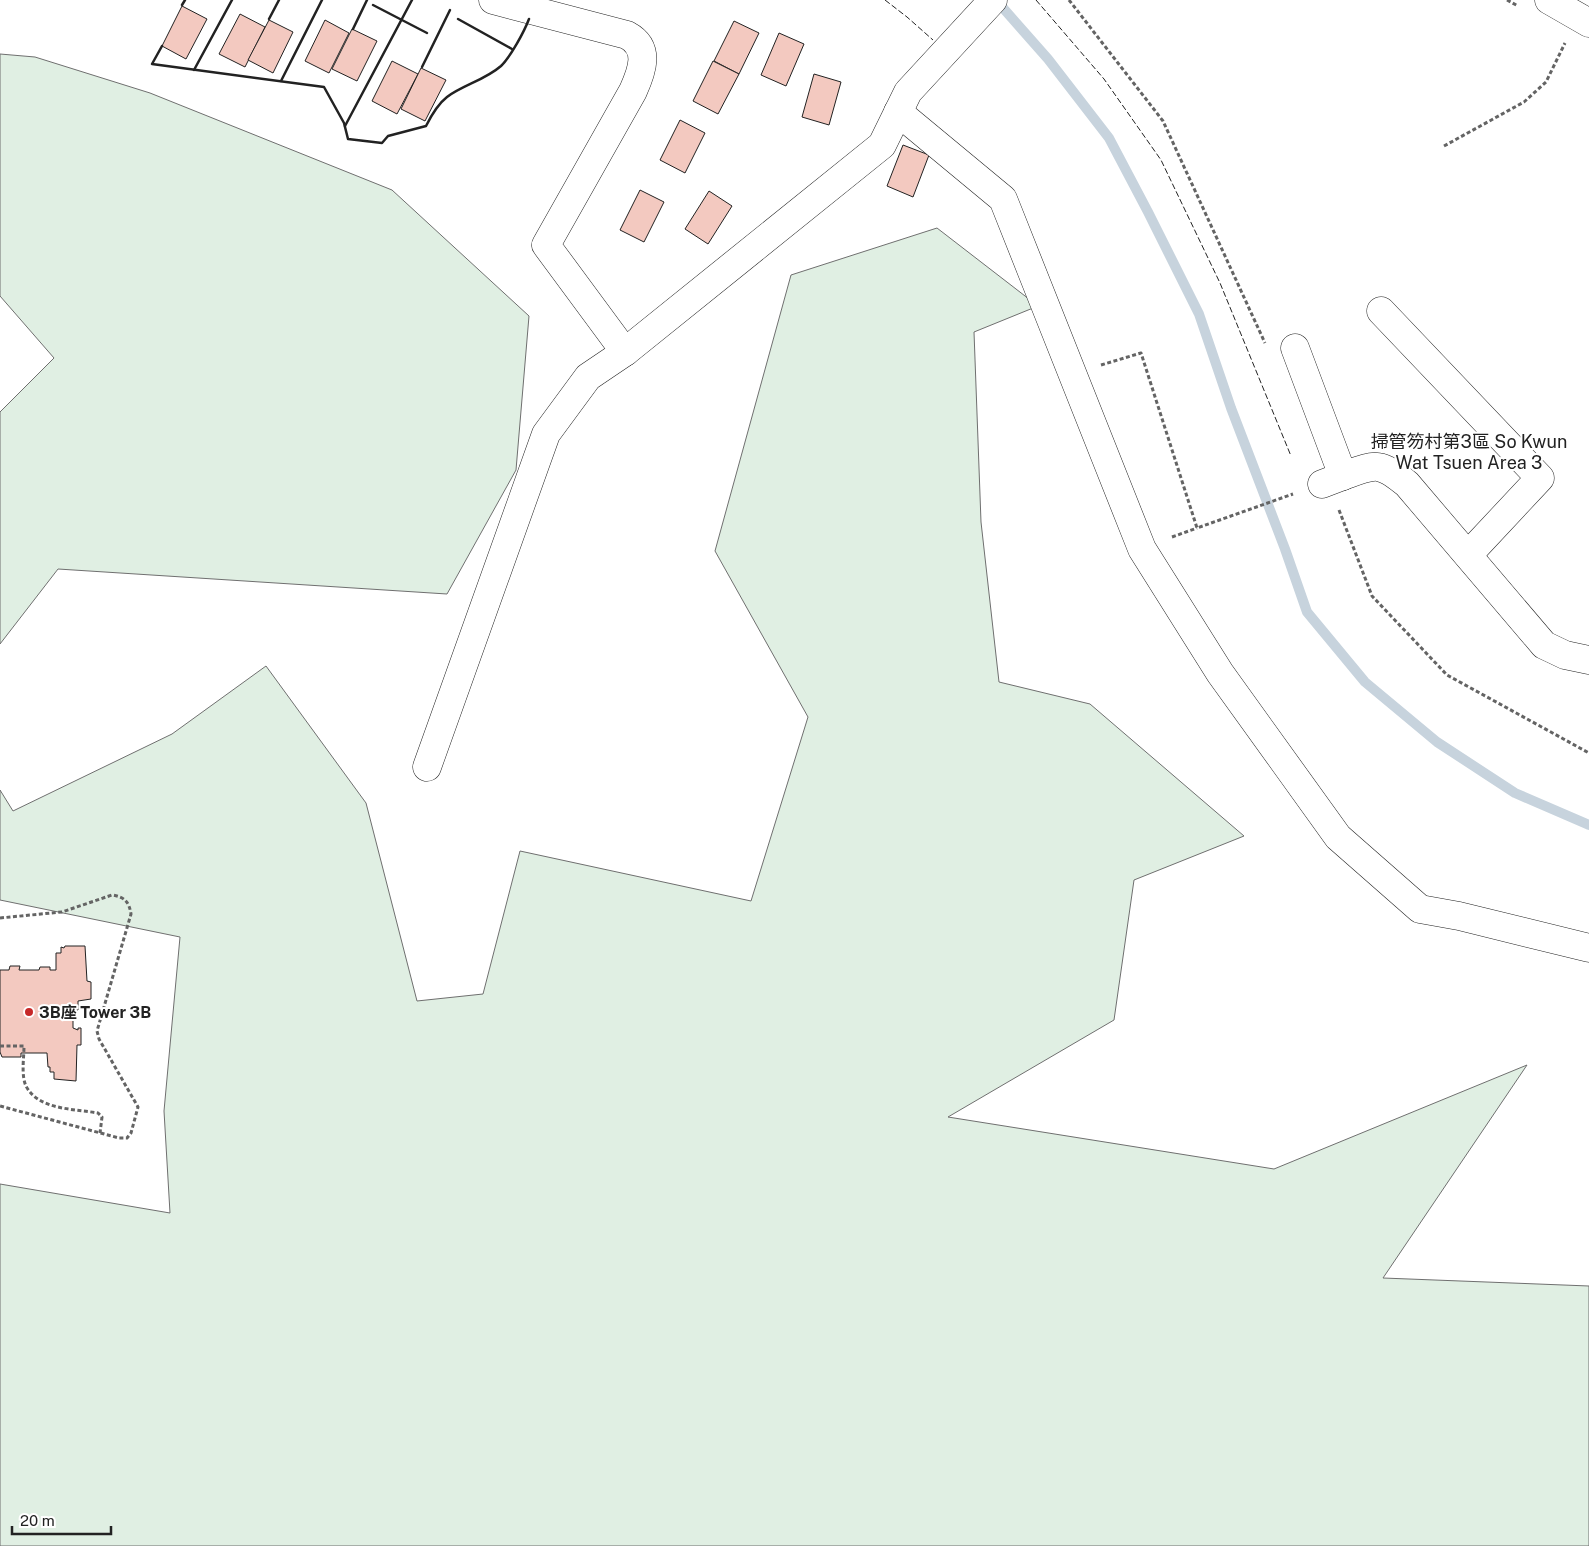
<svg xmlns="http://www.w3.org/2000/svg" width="1589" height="1546" viewBox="0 0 1589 1546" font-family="'Public Sans','Noto Sans TC',sans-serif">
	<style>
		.green { fill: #e0efe3; stroke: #6f6f6f }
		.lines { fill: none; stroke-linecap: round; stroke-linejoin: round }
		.stream { stroke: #c7d3dd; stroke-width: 10 }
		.building { fill: #f3c9c0; stroke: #222 }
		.street-casing { stroke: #222; stroke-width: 29 }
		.path { stroke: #646464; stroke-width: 3; stroke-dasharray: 4 2.5; stroke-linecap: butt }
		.street { stroke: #fff; stroke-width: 28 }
		.fence { stroke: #222; stroke-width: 1; stroke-dasharray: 6 2.5; stroke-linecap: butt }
		.wall { stroke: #222; stroke-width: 2.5 }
		.poi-dot { fill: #c62828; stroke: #fff; stroke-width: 2 }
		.labels { text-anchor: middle; stroke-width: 4; stroke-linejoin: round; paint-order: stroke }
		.poi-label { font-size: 16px; font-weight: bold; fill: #222; stroke: #fff; text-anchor: start }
		.neighbourhood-label { font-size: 18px; fill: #222; stroke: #fff }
	</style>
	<rect width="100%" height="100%" fill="#fff"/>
	<g class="green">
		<path d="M0,54L35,57L150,93L392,190L529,316L516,470L447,594L58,569L0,644V412L54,358L0,296Z"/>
		<path d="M937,228L1038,306L974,332L981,522L999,682L1090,704L1244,836L1134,880L1114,1020L948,1117L1274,1169L1527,1065L1383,1278L1589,1286V1546H0V1184L170,1213L164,1111L180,937L0,900V790L13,811L172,734L266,666L366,803L417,1001L483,994L520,851L751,901L808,717L715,551L791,275Z"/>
	</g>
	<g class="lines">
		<path class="stream" d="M996,0L1048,59L1109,138L1148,212L1199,314L1231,408L1285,549L1307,612L1365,682L1437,742L1515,793L1589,825"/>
	</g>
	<g class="building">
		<path d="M182,6L207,19L186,59L162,46Z"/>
		<path d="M240,14L265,27L245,67L219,54Z"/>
		<path d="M269,20L293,32L273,73L248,60Z"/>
		<path d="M325,20L349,33L329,73L305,61Z"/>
		<path d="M734,21L759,33L739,74L714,61Z"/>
		<path d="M352,29L377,41L357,81L332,69Z"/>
		<path d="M779,33L804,44L786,86L761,75Z"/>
		<path d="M392,61L418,74L397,114L372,101Z"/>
		<path d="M713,61L739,74L718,114L693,101Z"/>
		<path d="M421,68L446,80L425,121L401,109Z"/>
		<path d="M814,74L841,82L829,125L802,117Z"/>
		<path d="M680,120L705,133L685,173L660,160Z"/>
		<path d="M903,145L929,155L913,197L887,186Z"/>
		<path d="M640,190L664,202L644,242L620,230Z"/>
		<path d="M709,191L732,206L708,244L685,229Z"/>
		<path d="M65,946H85L87,981L91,982V999L78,1001V1010L58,1008L57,1015H67V1020H73V1028L78,1030V1028H81V1045H77L76,1081L54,1079V1072H50V1067H48L47,1053H21V1057H2L0,1052V970H9L10,966H20L19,970H39L40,967H50V970H56V953H61V947L64,948Z"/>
	</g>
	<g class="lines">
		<g class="street-casing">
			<g id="street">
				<path d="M493,0L627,35C651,48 642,71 633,91L546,245L625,352"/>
				<path d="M1549,0L1589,23"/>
				<path d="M898,112L1003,199L1142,549L1220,673L1338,837L1420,909L1459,916L1589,948"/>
				<path d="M1381,311L1540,478L1468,555"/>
				<path d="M1295,348L1343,476C1376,464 1379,461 1407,484L1544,645L1565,655L1589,660"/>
				<path d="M1322,484L1343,476"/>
				<path d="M427,767L546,434L588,377L625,352L882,145L908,92L993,0"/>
			</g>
		</g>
		<g class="path">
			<path d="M1069,0L1163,121L1265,343"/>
			<path d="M1507,0L1518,6"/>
			<path d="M1444,146L1524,102L1546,82L1565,43"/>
			<path d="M1101,365L1141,353L1197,528L1293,494"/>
			<path d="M1339,510L1372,596L1447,675L1589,753"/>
			<path d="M1172,537L1197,528"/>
			<path d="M0,918L62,912L112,895C125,897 129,902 131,914L97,1031L99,1039L138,1107L131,1133L127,1138H119L0,1106"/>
			<path d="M0,1046H24C24,1058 21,1075 26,1086C38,1110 75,1109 98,1113L102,1117L100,1133"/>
		</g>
		<use href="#street" class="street"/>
		<g class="fence">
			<path d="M885,0L907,17L933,40"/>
			<path d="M1036,0L1104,79L1161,160L1220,283L1291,456"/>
		</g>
		<g class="wall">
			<path d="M182,5L185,0"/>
			<path d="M373,5L427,33"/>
			<path d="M269,19L279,0"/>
			<path d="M458,19L512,49"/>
			<path d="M353,29L367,0"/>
			<path d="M162,46L152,64L324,87L344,123L348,139L382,143L388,136L426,126C431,116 438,104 447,97C463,85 485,80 501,66C511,56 524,32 529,19"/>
			<path d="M422,67L450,10"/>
			<path d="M194,70L232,0"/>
			<path d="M281,81L322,0"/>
			<path d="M345,126L412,0"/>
		</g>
	</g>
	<circle class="poi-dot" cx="29" cy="1012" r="5"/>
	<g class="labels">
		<g class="poi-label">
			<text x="39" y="1018">3B座 Tower 3B</text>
		</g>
		<g class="neighbourhood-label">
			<text x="1469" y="448">掃管笏村第3區 So Kwun<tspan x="1469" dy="21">Wat Tsuen Area 3</tspan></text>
		</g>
	</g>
	<path d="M12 1526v8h99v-8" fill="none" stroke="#222222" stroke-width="2.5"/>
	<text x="20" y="1526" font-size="15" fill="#222222" stroke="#ffffff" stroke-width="4" paint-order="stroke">20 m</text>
</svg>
